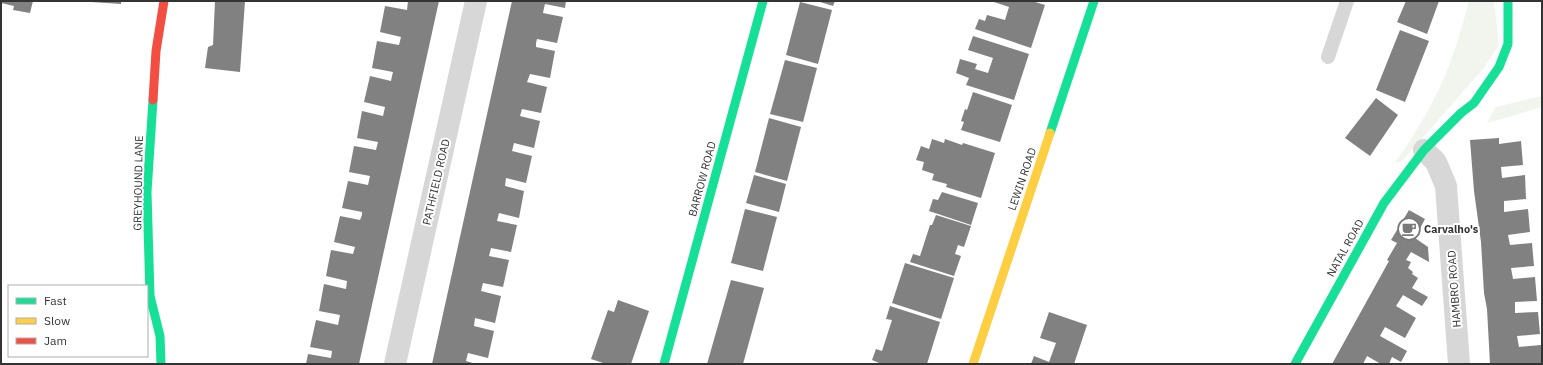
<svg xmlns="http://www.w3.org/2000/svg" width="1543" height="365" viewBox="0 0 1543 365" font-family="'IBM Plex Sans',sans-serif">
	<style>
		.green { fill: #f1f5ed }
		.building { fill: #818181 }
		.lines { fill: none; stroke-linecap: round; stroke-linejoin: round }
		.lane { stroke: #d7d7d7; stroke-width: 14 }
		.street { stroke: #d7d7d7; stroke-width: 22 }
		.fast { stroke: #16e098; stroke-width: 9 }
		.slow { stroke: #ffcf43; stroke-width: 9 }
		.jam { stroke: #f24e42; stroke-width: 9 }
		.labels { text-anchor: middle; stroke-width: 4; stroke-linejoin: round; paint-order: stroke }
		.street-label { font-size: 11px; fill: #333; stroke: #fff }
		.poi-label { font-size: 11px; font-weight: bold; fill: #333; stroke: #fff; text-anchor: start }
	</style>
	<rect width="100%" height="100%" fill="#fff"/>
	<g class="green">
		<path d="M1469,1H1494L1499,45L1483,69L1402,161L1395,163C1420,127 1443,88 1456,46C1461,31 1465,16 1469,1Z"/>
		<path d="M1542,96V107L1487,123L1496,107Z"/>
	</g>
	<g class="building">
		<path d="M1,1H33L30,13L13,10L14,6L1,3Z"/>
		<path d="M91,1H121V4L91,2Z"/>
		<path d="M215,1H245L240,72L205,68L208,47L213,45Z"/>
		<path d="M408,1H439L359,364H306L308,354L331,358L332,351L310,347L316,320L338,325L340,315L319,311L324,284L346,289L347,281L326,276L331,250L353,254L355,247L334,242L340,216L360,220L362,215V212L342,208L348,181L368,185L370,176L349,172L354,146L376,150L378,142L357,138L362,111L383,116L385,107L364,102L370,76L391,81L392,76L393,72L372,68L377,41L399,45L401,37L380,32L385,6L407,10Z"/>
		<path d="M512,1H566L565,8L545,4L544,8L543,13L563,17L557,43L537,39L536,43V47L555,51L550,78L530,74L527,82L547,87L541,113L522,109L520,116L540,121L534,148L514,143L512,151L532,156L526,183L506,178L505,186L524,191L519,218L499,213L497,221L517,225L511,252L491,248L489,256L509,260L503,287L483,283L481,291L501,296L495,323L475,318L474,326L494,331L488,358L468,353L466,361L476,364H432Z"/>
		<path d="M817,1H835L833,6Z"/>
		<path d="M991,1H1032L1045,5L1031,48L975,29L979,19L985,21L987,15L1005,20L1009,7Z"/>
		<path d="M1406,1H1439L1427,34L1397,22Z"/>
		<path d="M800,2L832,10L818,64L786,55Z"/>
		<path d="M1400,30L1429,41L1405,102L1376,90Z"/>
		<path d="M973,36L1029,54L1014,100L966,85L969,78L956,73L960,59L977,64L975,69L988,73L993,58L968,50Z"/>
		<path d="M785,60L817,68L803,122L770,114Z"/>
		<path d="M973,92L1012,105L1000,142L961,130L964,122L961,121L965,109L967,110Z"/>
		<path d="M1376,98L1398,115L1370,156L1345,138Z"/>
		<path d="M769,118L801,127L787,181L755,172Z"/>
		<path d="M1499,138V144L1521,141L1523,165L1501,167L1502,178L1525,175L1526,199L1504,201V212L1528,209L1530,232L1508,235L1510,245L1532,243L1534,266L1511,268L1513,279L1535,277L1537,301L1515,302V313L1538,312L1540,334L1517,336L1519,347L1541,345V364H1490L1487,309L1484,293L1481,242L1474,191L1470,140Z"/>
		<path d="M932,139L944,143L945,139L962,145L963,143L995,153L981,198L946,187L947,184L932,180L934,174L922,170L924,162L916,160L921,146L929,149Z"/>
		<path d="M754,175L786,184L779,212L746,203Z"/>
		<path d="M942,192L978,203L971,225L929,211L933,199L938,200Z"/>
		<path d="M745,209L777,217L763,271L731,263Z"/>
		<path d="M1409,210L1425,219L1415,238L1428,247L1429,262L1411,252L1406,260L1411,262L1408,268L1413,272L1412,274L1418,278L1412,288L1428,297L1422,306L1403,295L1396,306L1416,318L1405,338L1385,327L1380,336L1407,351L1401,362L1392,357L1389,364H1381L1367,356L1363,364H1332L1389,261L1387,260L1397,243L1391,240Z"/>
		<path d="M936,215L971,226L964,247L958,245L955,254L961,256L954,276L910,262L913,254L920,256L930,225H932Z"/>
		<path d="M905,263L954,278L941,319L892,303Z"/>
		<path d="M731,280L764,288L743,364H707Z"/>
		<path d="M618,300L649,311L631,364H606L591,359L608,310L614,312Z"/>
		<path d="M890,306L940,322L927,364H879V363L872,360L876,349L882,351L892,320L886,319Z"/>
		<path d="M1049,312L1087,325L1074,364H1031L1034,356L1049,362L1056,343L1040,338Z"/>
	</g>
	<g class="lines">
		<path class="lane" d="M1328,57L1347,1"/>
		<g class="street">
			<path d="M1424,150L1436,162L1446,186L1459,364"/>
			<path d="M395,364L476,1"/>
		</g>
		<g class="fast">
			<path d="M153,100L147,192L150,296L160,336L161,364"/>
			<path d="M1050,133L1094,1"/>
			<path d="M664,364L763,1"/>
			<path d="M1295,364L1384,203L1424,150L1461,113L1474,103L1499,67L1508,44V1"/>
		</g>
		<path class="slow" d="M973,364L1050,133"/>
		<path class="jam" d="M153,100L156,51L164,1"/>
	</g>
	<defs>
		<g id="cafe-ring" transform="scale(1.15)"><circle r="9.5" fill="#fff" stroke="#7a7a7a" stroke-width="1.5"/><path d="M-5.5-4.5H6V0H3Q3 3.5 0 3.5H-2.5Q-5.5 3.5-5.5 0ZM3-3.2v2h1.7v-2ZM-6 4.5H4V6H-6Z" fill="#7a7a7a"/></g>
	</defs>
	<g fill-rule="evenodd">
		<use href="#cafe-ring" x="1409" y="229"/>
	</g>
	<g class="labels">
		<g class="street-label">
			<text transform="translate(702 179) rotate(-75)" y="4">BARROW ROAD</text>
			<text transform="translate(1022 179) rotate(-71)" y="4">LEWIN ROAD</text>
			<text transform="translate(436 182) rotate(-77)" y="4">PATHFIELD ROAD</text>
			<text transform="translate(138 183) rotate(-89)" y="4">GREYHOUND LANE</text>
			<text transform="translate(1345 248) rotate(-61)" y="4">NATAL ROAD</text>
			<text transform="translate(1454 289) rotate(-94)" y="4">HAMBRO ROAD</text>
		</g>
		<g class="poi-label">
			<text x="1424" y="233">Carvalho's</text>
		</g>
	</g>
	<rect width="1543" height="365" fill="none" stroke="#333333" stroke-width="4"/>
	<rect x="8" y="285" width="140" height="72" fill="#ffffff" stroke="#adadad"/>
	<rect x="16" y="298" width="20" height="6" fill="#16e098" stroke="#adadad"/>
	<text x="44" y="305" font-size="12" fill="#333333">Fast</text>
	<rect x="16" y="318" width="20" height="6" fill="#ffcf43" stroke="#adadad"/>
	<text x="44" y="325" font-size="12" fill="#333333">Slow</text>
	<rect x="16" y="338" width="20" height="6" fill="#f24e42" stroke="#adadad"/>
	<text x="44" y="345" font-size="12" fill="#333333">Jam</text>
</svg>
